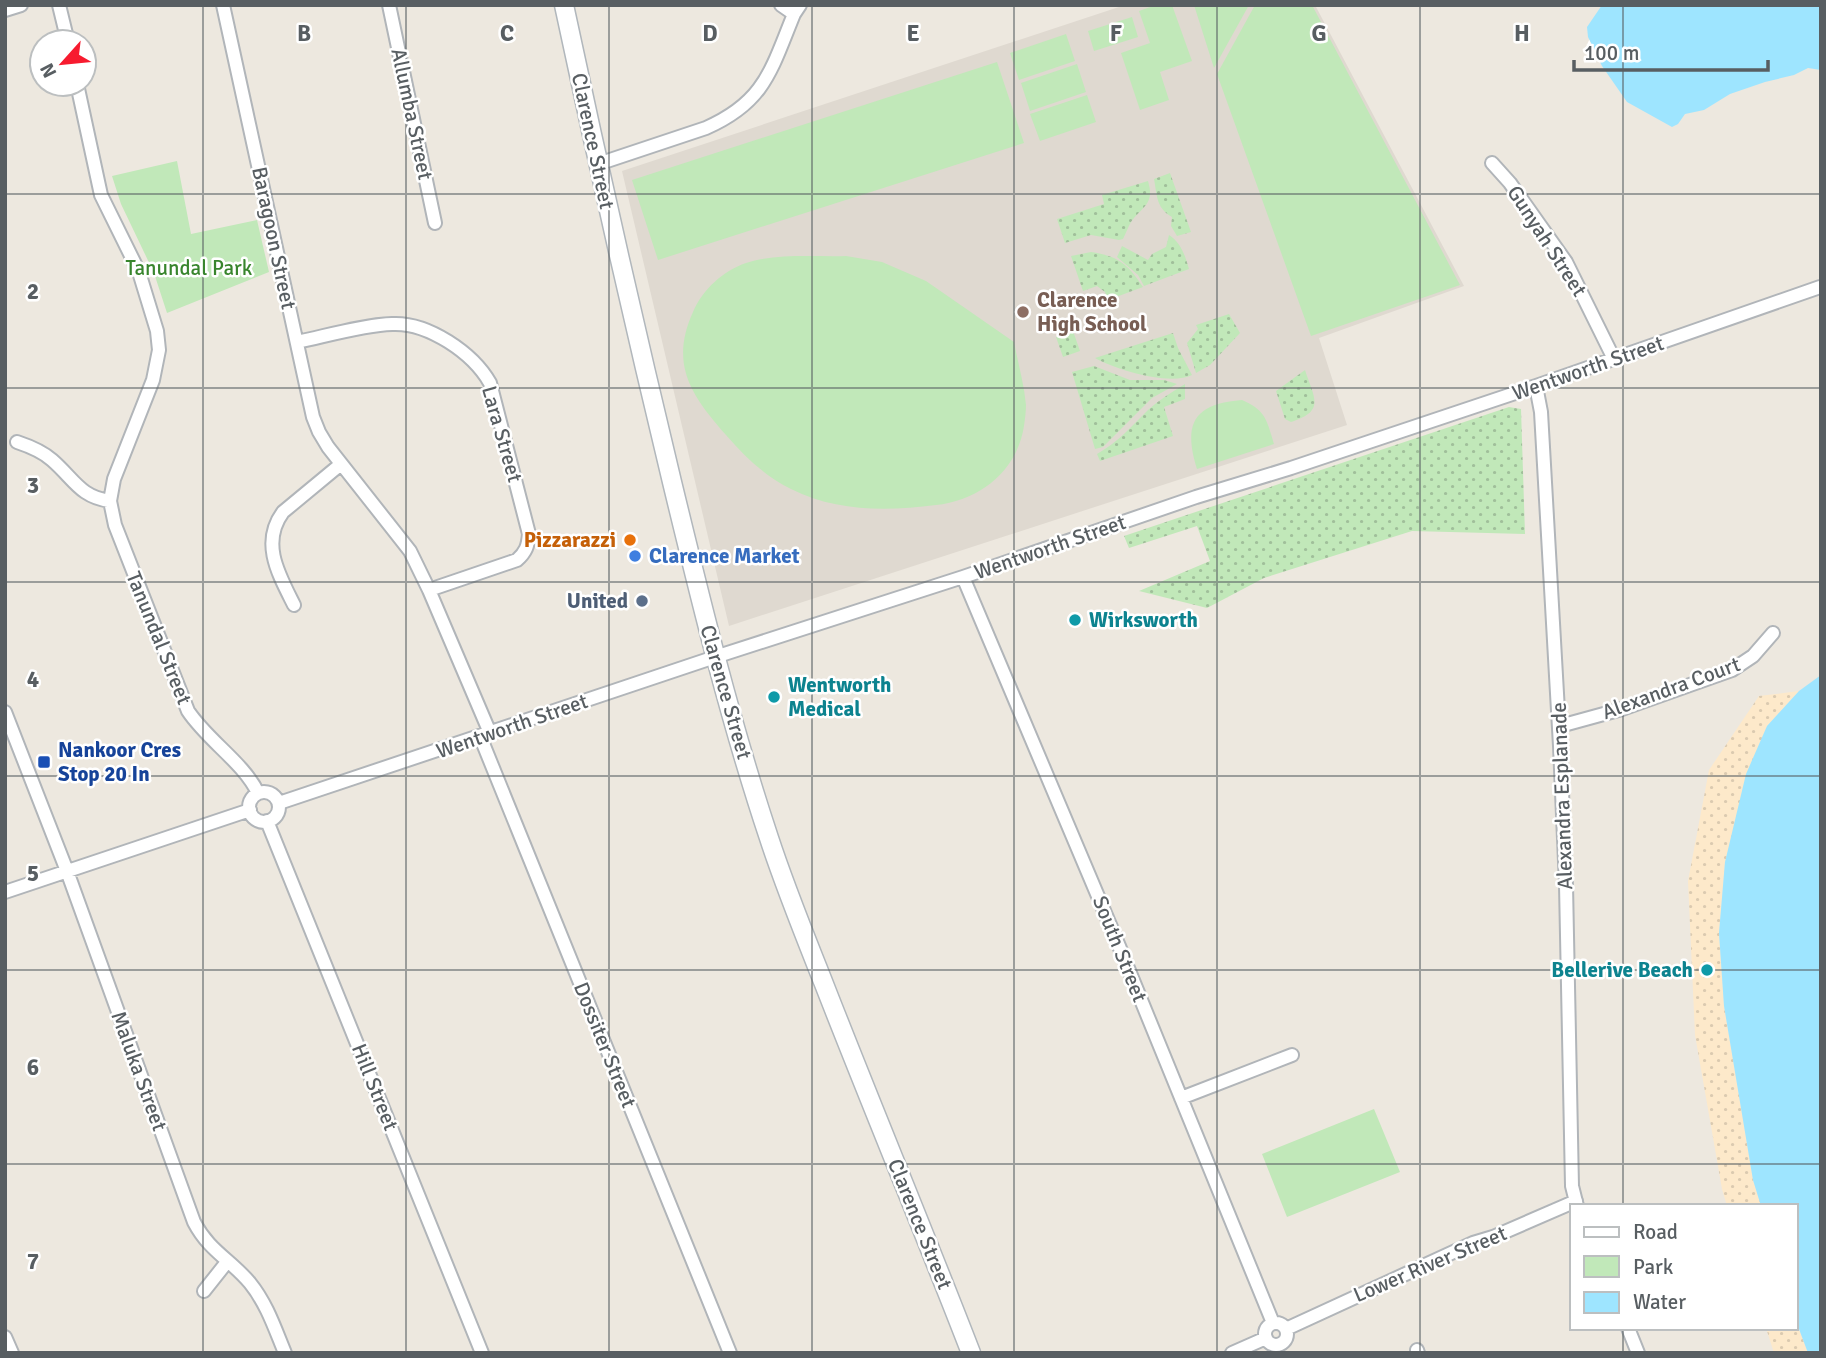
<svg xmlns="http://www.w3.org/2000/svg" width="1826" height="1358" font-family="Signika,sans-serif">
  <defs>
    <pattern id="grass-dots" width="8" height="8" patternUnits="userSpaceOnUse" patternTransform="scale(1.75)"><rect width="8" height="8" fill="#c1e8b9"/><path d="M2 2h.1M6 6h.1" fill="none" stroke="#a0bf9a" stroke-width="1.8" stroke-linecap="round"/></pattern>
    <pattern id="sand-dots" width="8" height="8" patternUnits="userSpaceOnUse" patternTransform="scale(1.75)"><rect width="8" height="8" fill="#fde9ca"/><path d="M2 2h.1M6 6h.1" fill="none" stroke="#dbcab0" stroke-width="1.8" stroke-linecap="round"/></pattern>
  </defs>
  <rect width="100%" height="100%" fill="#ede8df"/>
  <!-- education -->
  <path fill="#dfd9d0" d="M1125 5H1315L1464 286 1319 338 1347 425 729 626 622 171Z"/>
  <!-- grass -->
  <path fill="url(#grass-dots)" d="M1170 173 1191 232 1177 236 1171 226 1172 217C1156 208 1157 195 1154 179Z
    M1148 181C1155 204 1143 206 1131 222 1128 227 1126 233 1123 239L1119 240 1091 235 1065 243 1057 219 1104 204 1102 195Z
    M1169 235C1181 243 1185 255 1189 269L1144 286 1138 275 1117 257 1122 246 1148 260 1152 254 1166 247Z
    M1091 252C1118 256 1128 264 1143 287L1108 300 1105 292 1097 286 1083 291 1071 256Z
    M1229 314 1240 333 1210 365 1196 373 1187 343 1198 329 1196 325Z
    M1073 331 1080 351 1063 357 1056 337Z
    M1173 333 1178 348 1192 375C1170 386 1116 370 1095 358Z
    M1094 366 1130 380H1164L1177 384 1152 398 1103 447 1095 449 1072 372Z
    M1305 370C1314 398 1326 411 1291 422L1285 419 1276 391Z
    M1185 384V399L1164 407 1173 436 1100 461 1097 454C1117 443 1132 426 1148 410 1159 400 1172 392 1185 384Z
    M1509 407 1521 409 1525 534 1412 531 1264 578 1207 608 1139 591 1210 561 1197 526 1129 548 1124 536Z"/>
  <!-- sand -->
  <path fill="url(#sand-dots)" d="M1799 691 1767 726 1725 862 1719 933 1724 1006 1753 1180 1761 1206H1727L1722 1189 1695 1035 1688 881 1709 770 1759 696Z
    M1796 1321 1808 1353H1774L1766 1328H1796Z"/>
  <!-- green -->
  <path fill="#c1e8b9" d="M1156 5H1172L1192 61 1160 72 1169 100 1140 110 1121 53 1150 43 1139 11Z
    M1194 5H1249L1214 68Z
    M1255 5H1312L1460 285 1311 336 1217 74Z
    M1132 17 1138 37 1094 51 1088 31Z
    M1066 34 1075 61 1019 80 1010 53Z
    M997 62 1024 143 658 260 632 180Z
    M1077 64 1086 92 1030 111 1021 83Z
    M1087 95 1096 122 1040 141 1030 114Z
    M177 161 191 234 257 220 269 272 167 313 154 273 121 204 112 176Z
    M846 256 882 262 926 281 1014 342C1018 363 1024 384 1026 405 1026 411 1025 419 1024 426 1017 471 980 500 936 505 887 511 836 512 791 489 765 476 745 457 726 435 692 396 669 365 693 312 703 289 723 271 746 263 775 253 816 257 846 256Z
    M1242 400C1266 410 1267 421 1274 444L1197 469C1183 424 1193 404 1242 400Z
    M1374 1109 1400 1172 1287 1217 1262 1154Z"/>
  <!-- water -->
  <path fill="#9ee5ff" d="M1602 5H1821V70L1808 68 1794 75 1765 82 1730 94 1704 110 1685 114 1678 124 1672 127 1627 102 1602 66 1588 37 1587 27Z
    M1821 675V1353H1808L1796 1321V1206H1761L1753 1180 1724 1006 1719 933 1725 862 1746 774 1767 726 1799 691Z"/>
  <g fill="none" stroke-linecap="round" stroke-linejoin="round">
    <!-- street casing -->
    <g stroke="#b1b5b9" stroke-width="16">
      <path id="street" d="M59 5 68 42
        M223 5 313 417 319 432 328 447 410 551 429 590 490 733
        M389 5 435 223
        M781 5 794 14
        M5 10 21 5
        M77 84 101 195 139 272 157 331 159 350 153 380 114 479 110 501 115 525 188 711C208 741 243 762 258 793
        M1492 163 1510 183 1566 262 1614 359
        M598 164 706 128C765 102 771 70 794 14L800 5
        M297 342C326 336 363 325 392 324 428 322 473 353 490 383L529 534C528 546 526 552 517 560L429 590
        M1536 386 1541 412 1560 746 1566 885 1572 1186 1577 1206
        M17 442C29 446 42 451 52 460 74 479 80 497 110 501
        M963 577 1119 946 1273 1323
        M294 605C279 575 260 543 283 512L341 464
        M5 712 67 871 194 1222C209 1251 231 1260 250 1283 267 1304 275 1329 285 1353
        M1560 726 1622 709 1732 670 1753 656 1773 633
        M480 736 730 1353
        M249 807a15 15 0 1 1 30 0a15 15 0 1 1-30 0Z
        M279 803 715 657 963 577 1196 497 1291 468 1536 386 1820 287
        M267 821 482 1353
        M5 892 250 810
        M1181 1098 1292 1055
        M204 1291 227 1262
        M1265 1334a11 11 0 1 1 22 0a11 11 0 1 1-22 0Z
        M1628 1328 1638 1353
        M1286 1329 1473 1243 1493 1237 1576 1201
        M5 1337 12 1353
        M1417 1350 1418 1353
        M1232 1353 1266 1338"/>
    </g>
    <!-- secondary casing -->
    <g stroke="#b1b7bc" stroke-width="21">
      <path id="secondary" d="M564 5C598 165 634 324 672 482 701 602 730 721 769 838 785 887 805 936 824 984 872 1107 923 1229 971 1353"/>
    </g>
    <!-- street -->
    <use href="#street" stroke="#fff" stroke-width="12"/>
    <!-- secondary -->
    <use href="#secondary" stroke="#fff" stroke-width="18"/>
  </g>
  <!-- grid -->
  <path fill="none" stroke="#585e62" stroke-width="2" stroke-opacity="0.55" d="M203 5V1353M406 5V1353M609 5V1353M812 5V1353M1014 5V1353M1217 5V1353M1420 5V1353M1623 5V1206M5 194H1821M5 388H1821M5 582H1821M5 776H1821M5 970H1821M5 1164H1821M1623 1328V1353"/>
  <!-- markers -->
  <circle fill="#8d6e63" stroke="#fff" stroke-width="2.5" cx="1023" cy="312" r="7"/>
  <circle fill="#e8710a" stroke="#fff" stroke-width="2.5" cx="630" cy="540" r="7"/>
  <circle fill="#3f7fe0" stroke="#fff" stroke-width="2.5" cx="635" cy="556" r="7"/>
  <circle fill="#5c6f8a" stroke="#fff" stroke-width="2.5" cx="642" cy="601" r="7"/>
  <g fill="#0f9aa8" stroke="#fff" stroke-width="2.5">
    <circle cx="1075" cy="620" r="7"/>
    <circle cx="774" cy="697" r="7"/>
    <circle cx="1707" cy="970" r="7"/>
  </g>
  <rect fill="#1a4fb4" stroke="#fff" stroke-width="2.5" x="37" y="755" width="14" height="14" rx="3.5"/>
  <g text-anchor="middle" stroke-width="5" stroke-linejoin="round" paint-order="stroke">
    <!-- street labels -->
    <g font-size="21" fill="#585e62" stroke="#fff">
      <text transform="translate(412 114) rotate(78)" y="7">Allumba Street</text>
      <text transform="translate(593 141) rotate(78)" y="7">Clarence Street</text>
      <text transform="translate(274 238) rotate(78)" y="7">Baragoon Street</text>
      <text transform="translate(1547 241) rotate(57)" y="7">Gunyah Street</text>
      <text transform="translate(1588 368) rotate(-19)" y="7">Wentworth Street</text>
      <text transform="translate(502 434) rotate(74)" y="7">Lara Street</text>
      <text transform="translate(1050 547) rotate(-19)" y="7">Wentworth Street</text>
      <text transform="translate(159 638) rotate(68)" y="7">Tanundal Street</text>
      <text transform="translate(1671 688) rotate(-20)" y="7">Alexandra Court</text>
      <text transform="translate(726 692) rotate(74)" y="7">Clarence Street</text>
      <text transform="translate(512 726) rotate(-19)" y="7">Wentworth Street</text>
      <text transform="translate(1562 796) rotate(-92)" y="7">Alexandra Esplanade</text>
      <text transform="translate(1120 949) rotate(68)" y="7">South Street</text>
      <text transform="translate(605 1045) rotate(68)" y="7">Dossiter Street</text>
      <text transform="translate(139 1071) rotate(70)" y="7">Maluka Street</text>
      <text transform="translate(375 1087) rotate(68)" y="7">Hill Street</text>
      <text transform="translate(920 1224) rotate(68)" y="7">Clarence Street</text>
      <text transform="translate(1430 1264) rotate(-23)" y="7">Lower River Street</text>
    </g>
    <!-- park labels -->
    <g font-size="21" fill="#38852d" stroke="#fff">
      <text x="189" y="275">Tanundal Park</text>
    </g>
    <!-- education labels -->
    <g font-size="21" font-weight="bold" fill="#785e54" stroke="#fff" text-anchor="start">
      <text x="1037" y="307">Clarence<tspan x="1037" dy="24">High School</tspan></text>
    </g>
    <!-- food labels -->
    <g font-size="21" font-weight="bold" fill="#c56008" stroke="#fff" text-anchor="end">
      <text x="616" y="547">Pizzarazzi</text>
    </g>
    <!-- shop labels -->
    <g font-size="21" font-weight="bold" fill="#366cbe" stroke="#fff" text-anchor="start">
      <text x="649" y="563">Clarence Market</text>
    </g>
    <!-- service labels -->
    <g font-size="21" font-weight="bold" fill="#4e5e75" stroke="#fff" text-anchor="end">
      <text x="628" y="608">United</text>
    </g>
    <!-- culture labels -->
    <g font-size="21" font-weight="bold" fill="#0d838f" stroke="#fff" text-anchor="start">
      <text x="1089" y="627">Wirksworth</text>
      <text x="788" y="692">Wentworth<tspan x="788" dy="24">Medical</tspan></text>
      <text x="1693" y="977" text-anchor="end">Bellerive Beach</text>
    </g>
    <!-- transit labels -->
    <g font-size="21" font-weight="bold" fill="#164399" stroke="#fff" text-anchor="start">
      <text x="58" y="757">Nankoor Cres<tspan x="58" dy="24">Stop 20 In</tspan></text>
    </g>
  </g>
  <g font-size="23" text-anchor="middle" font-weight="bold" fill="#585e62" stroke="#fff" stroke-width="5" stroke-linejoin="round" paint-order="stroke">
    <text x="304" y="41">B</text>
    <text x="507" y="41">C</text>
    <text x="710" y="41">D</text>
    <text x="913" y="41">E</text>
    <text x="1116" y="41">F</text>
    <text x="1319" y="41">G</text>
    <text x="1522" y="41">H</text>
    <text x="33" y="299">2</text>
    <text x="33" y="493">3</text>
    <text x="33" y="687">4</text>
    <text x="33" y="881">5</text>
    <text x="33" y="1075">6</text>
    <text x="33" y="1269">7</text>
  </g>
  <!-- border -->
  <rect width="1826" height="1358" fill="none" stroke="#585e62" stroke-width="14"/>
  <!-- legend -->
  <rect x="1570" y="1204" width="228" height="126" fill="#ffffff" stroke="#bcbfc0" stroke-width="2"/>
  <rect x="1584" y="1227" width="35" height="10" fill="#ffffff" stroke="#bcbfc0" stroke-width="2"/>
  <text x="1633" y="1239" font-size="21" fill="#585e62">Road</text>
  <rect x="1584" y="1256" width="35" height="21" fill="#c1e8b9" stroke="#bcbfc0" stroke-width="2"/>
  <text x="1633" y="1274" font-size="21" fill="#585e62">Park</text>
  <rect x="1584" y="1292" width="35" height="21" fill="#9ee5ff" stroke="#bcbfc0" stroke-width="2"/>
  <text x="1633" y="1309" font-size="21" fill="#585e62">Water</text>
  <!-- north arrow -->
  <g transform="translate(63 63) rotate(243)"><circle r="33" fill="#ffffff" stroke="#bcbfc0" stroke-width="2"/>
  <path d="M0-5L12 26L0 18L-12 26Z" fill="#f71b2f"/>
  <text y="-10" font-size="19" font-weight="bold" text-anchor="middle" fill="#585e62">N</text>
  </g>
  <!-- scale -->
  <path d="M1574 60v10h194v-10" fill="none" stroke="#585e62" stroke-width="3.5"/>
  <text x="1584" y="60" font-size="21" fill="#585e62" stroke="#ffffff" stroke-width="5" paint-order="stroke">100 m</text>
</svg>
